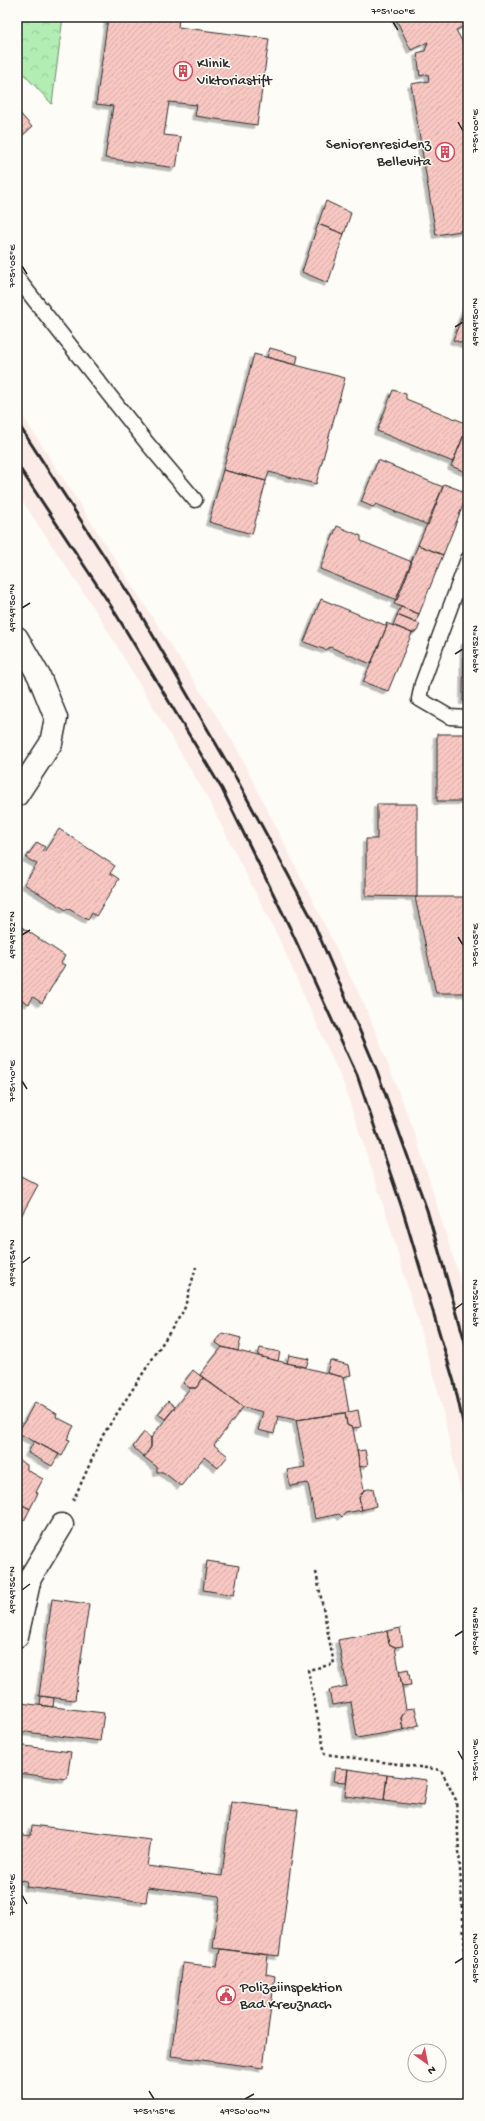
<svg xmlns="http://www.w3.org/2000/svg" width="485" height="2121" font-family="'Gochi Hand',sans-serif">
  <defs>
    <pattern id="park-crowns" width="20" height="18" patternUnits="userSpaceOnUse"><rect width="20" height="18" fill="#b2edb3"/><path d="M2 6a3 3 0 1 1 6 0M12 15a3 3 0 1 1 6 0" fill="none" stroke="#99cb9a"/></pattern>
    <pattern id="building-hatch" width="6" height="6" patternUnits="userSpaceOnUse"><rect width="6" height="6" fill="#f8c7c1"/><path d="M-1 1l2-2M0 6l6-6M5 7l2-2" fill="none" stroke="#d5aba6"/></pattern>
    <filter id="shadow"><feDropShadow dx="-3.5" dy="3.5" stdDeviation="0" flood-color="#0004"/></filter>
  </defs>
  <rect width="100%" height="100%" fill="#fdfcf7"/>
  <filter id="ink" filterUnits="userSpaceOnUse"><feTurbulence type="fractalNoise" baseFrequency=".025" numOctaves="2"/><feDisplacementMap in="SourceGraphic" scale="8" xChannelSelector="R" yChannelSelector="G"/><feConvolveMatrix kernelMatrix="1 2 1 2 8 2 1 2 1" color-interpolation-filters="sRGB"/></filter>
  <g filter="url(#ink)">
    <!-- built -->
    <path fill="#fcece7" d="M17 407 235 745 367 1010 415 1134 468 1306V1527L439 1395 389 1223 344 1085 278 937 208 799 99 616 17 493Z"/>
    <!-- park -->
    <path fill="url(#park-crowns)" stroke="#6e8c6f" d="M17 17H63L52 104 17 67Z"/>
    <!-- building -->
    <path fill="url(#building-hatch)" stroke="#2b2b2b" filter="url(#shadow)" d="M108 17 125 19V17H179L178 27 269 39 257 125 195 116 197 105 169 102 164 135 181 137 176 168 105 158 113 106 96 104Z
      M395 17H468V24L456 30 468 52V220H464L466 230 436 235 411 84 429 81 428 74 420 76 417 53 425 51 428 42 411 50Z
      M17 110 32 127 17 140Z
      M326 201 351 213 344 234 318 224Z
      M318 224 344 234 328 283 302 272Z
      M468 300V345L453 340Z
      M270 348 298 356 296 365 267 357Z
      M254 354 345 378 316 484 269 472 266 481 223 470Z
      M393 390 406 394V399L468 424 453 462 377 431Z
      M468 426V473L451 466Z
      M378 460 443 487 428 525 376 504 373 507 361 502Z
      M223 470 266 481 252 534 209 522Z
      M444 484 468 493 443 555 418 545Z
      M337 526 361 536V541L412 562 397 600 320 569Z
      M418 545 443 555 419 614 394 604Z
      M321 599 387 626 371 664 330 647 326 650 304 642Z
      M401 607 419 614 416 623 397 615Z
      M397 615 420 624 417 631 412 633 393 625Z
      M386 623 412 633 388 691 363 682 387 626Z
      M464 641H468V701H463Z
      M437 734H468V801H437Z
      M377 804H417V897L366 896V839H377Z
      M59 829 115 866 110 873 119 879 96 916 92 913 88 920 67 908 66 910 24 884 37 864 26 858 37 842 45 847 42 851 44 852Z
      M415 897H468V993H436Z
      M17 924 65 956 61 963 65 965 42 1003 33 997 29 1004 17 997Z
      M17 1174 38 1185 20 1218 17 1216Z
      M222 1333 241 1338 238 1351 222 1347 215 1342Z
      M222 1347 343 1377 349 1412 296 1420 278 1416 274 1434 258 1430 263 1412 243 1407 200 1375Z
      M260 1348 280 1352 278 1361 258 1356Z
      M289 1355 309 1359 306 1367 287 1363Z
      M330 1360 349 1365 351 1375 343 1377 327 1373Z
      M193 1370 203 1378 196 1388H190L183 1383Z
      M203 1378 243 1407 214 1445 228 1456 218 1468 204 1457 181 1486 163 1472H157V1467L144 1457 151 1447V1438L190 1388H196Z
      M168 1401 175 1407 165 1419 158 1414Z
      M35 1402 57 1414 56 1417 74 1426 67 1439 70 1440 62 1456 18 1433Z
      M358 1410 361 1427 353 1428 347 1425 345 1413Z
      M345 1413 347 1425 353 1428 364 1490 359 1498 362 1510 345 1513 342 1517 339 1514 315 1519 308 1483 290 1486 287 1470 305 1467 296 1420Z
      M144 1432 151 1438V1447L144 1457 133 1447Z
      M34 1441 59 1454 52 1466 28 1453Z
      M365 1450 368 1465 360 1467 357 1451Z
      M17 1459 27 1465V1470L43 1479 36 1492 38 1493 30 1509 17 1502Z
      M373 1488 376 1506 362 1510 359 1498 364 1490Z
      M17 1502 30 1509 24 1521 17 1517Z
      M207 1561 239 1566 234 1595 203 1590Z
      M52 1599 89 1604 75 1700 39 1696Z
      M400 1628 403 1646 395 1647 389 1644 387 1631Z
      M387 1631 389 1644 395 1647 406 1709 401 1718 403 1730 357 1738 351 1702 332 1705 329 1690 347 1686 338 1640Z
      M408 1669 411 1685 402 1686 399 1671Z
      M41 1696 54 1698 53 1707 40 1705Z
      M20 1703 104 1713 100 1741 17 1731Z
      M415 1708 419 1725 403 1730 401 1718 406 1709Z
      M17 1745 71 1752 67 1779 17 1773Z
      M335 1768 348 1769 346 1782 333 1781Z
      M348 1769 387 1775 384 1801 345 1796Z
      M387 1775 427 1780 423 1806 384 1801Z
      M231 1802 298 1810 279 1956 213 1948 220 1896 148 1887 146 1902 26 1887 27 1881 17 1880V1834L31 1836 32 1825 151 1840 147 1866 222 1876Z
      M220 1949 268 1955 266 1974 275 1976 263 2068 171 2056 183 1963 217 1967Z"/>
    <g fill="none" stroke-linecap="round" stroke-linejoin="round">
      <!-- service casing -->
      <g stroke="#2b2b2b" stroke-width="17">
        <path id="service" d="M17 278 147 443 195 500
          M468 559 422 684 419 699 450 717 468 718"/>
      </g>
      <!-- minor casing -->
      <g stroke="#2b2b2b" stroke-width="25">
        <path id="minor" d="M17 638 39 676 56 718 51 743 17 795
          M17 1636 30 1578 62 1525"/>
      </g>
      <!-- path -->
      <path stroke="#2b2b2b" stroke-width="2.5" stroke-dasharray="3 3" stroke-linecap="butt" d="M73 1501 103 1435 184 1310 196 1267
        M316 1572 334 1664 308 1670 325 1754 441 1770 456 1800 468 2006"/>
      <!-- service -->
      <use href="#service" stroke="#fdfcf7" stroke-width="14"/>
      <!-- minor -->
      <use href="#minor" stroke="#fdfcf7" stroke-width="22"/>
      <!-- rail -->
      <path stroke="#2b2b2b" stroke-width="3" d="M17 422 130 596 236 778 312 919 377 1071 427 1210 468 1352
        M17 464 111 606 222 789 290 928 357 1075 403 1211 454 1382 468 1445"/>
    </g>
  </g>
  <!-- ticks -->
  <path fill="none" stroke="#2b2b2b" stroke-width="1.5" d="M393 22 398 30M458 122 463 131M22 266 27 274M455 327 463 322M22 608 30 603M455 654 463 649M22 935 30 930M458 937 463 945M22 1081 27 1089M22 1263 30 1257M455 1309 463 1303M22 1590 30 1584M455 1636 463 1631M458 1751 463 1760M22 1895 27 1904M455 1963 463 1958M149 2091 154 2099M245 2099 254 2094"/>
  <!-- icons -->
  <defs>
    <g id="building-ring" transform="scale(1)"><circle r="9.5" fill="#fdfcf7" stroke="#d1495b" stroke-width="1.5"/><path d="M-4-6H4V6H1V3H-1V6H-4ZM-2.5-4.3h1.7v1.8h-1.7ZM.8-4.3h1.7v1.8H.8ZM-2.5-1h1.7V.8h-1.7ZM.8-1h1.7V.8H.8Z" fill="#d1495b"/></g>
    <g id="civic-ring" transform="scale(1)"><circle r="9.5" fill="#fdfcf7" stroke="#d1495b" stroke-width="1.5"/><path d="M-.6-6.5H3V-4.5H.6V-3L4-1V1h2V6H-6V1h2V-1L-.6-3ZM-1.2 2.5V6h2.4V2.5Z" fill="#d1495b"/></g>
  </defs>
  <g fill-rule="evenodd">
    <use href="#building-ring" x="183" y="71"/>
    <use href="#building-ring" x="445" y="152"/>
    <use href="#civic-ring" x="226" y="1995"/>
  </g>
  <g text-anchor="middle" stroke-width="3" stroke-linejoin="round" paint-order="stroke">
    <!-- poi labels -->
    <g font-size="15" fill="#2b2b2b" stroke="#fdfcf7" text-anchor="start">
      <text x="197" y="67">Klinik<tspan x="197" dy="17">Viktoriastift</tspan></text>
      <text x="431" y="148" text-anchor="end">Seniorenresidenz<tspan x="431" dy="17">Bellevita</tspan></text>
      <text x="240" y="1991">Polizeiinspektion<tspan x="240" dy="17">Bad Kreuznach</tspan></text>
    </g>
  </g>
  <!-- margin -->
  <rect width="485" height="2121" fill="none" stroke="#fdfcf7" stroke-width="44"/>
  <!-- north arrow -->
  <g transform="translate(427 2063) rotate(147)"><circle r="19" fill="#fdfcf7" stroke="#a9a8a5"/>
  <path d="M0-3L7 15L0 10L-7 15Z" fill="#d1495b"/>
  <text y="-6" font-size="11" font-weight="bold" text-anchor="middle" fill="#2b2b2b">N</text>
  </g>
  <rect x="22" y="22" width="441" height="2077" fill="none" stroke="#2b2b2b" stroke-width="1.5"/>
  <g font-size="10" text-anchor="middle" fill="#2b2b2b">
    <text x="393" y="14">7°51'00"E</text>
    <text transform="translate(474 131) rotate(-90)" y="4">7°51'00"E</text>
    <text transform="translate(11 266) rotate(-90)" y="4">7°51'05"E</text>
    <text transform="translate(474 322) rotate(-90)" y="4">49°49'50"N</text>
    <text transform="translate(11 608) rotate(-90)" y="4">49°49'50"N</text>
    <text transform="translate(474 649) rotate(-90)" y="4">49°49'52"N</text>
    <text transform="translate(11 935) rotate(-90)" y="4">49°49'52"N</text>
    <text transform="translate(474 945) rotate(-90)" y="4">7°51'05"E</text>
    <text transform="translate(11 1081) rotate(-90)" y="4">7°51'10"E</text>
    <text transform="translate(11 1263) rotate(-90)" y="4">49°49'54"N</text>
    <text transform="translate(474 1303) rotate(-90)" y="4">49°49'56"N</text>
    <text transform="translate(11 1590) rotate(-90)" y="4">49°49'56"N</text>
    <text transform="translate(474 1631) rotate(-90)" y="4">49°49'58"N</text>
    <text transform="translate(474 1760) rotate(-90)" y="4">7°51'10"E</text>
    <text transform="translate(11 1895) rotate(-90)" y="4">7°51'15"E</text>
    <text transform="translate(474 1958) rotate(-90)" y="4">49°50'00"N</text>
    <text x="154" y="2114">7°51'15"E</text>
    <text x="245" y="2114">49°50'00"N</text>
  </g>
</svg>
